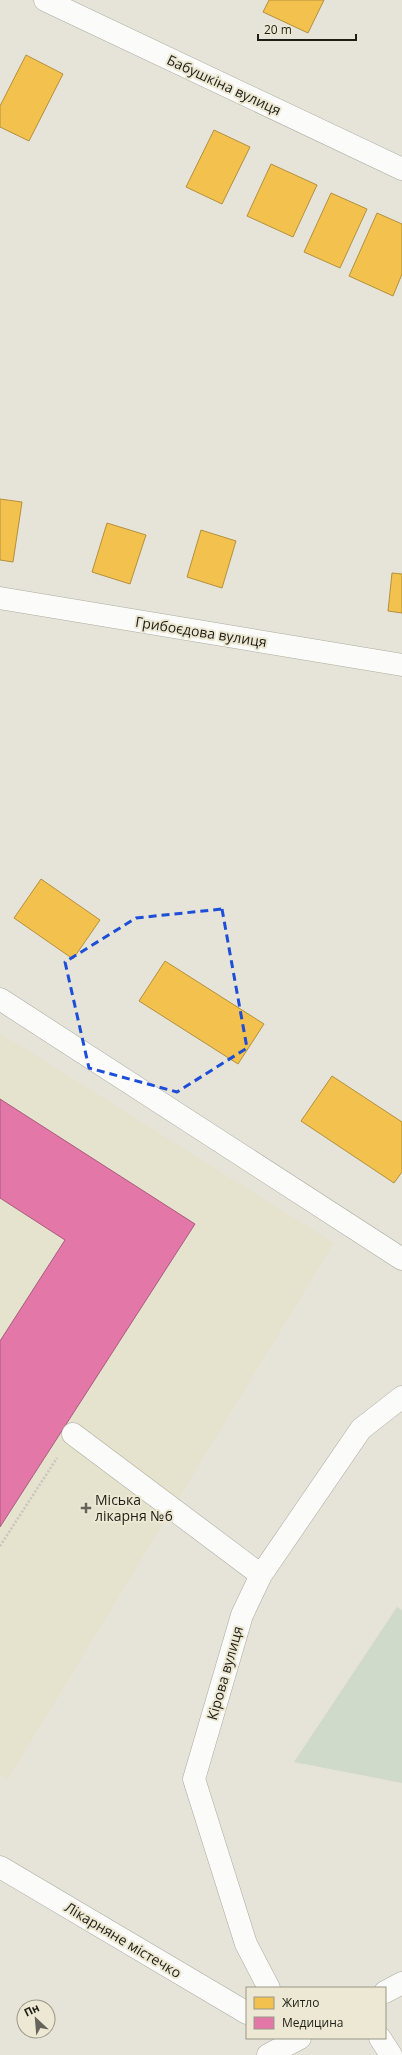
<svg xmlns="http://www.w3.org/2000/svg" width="402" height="2055" font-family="'Open Sans',sans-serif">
  <rect width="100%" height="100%" fill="#e6e4d9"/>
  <!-- built -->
  <path fill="#e5e2cd" d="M0 1033 334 1243 8 1779 0 1774Z"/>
  <!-- green -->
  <path fill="#cfdacb" d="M397 1607 402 1610V1783L294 1762Z"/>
  <!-- homes -->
  <path fill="#f2c14e" stroke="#b3903d" d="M269 0H324L308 33 263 12Z
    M26 55 63 74 29 141 0 127V106Z
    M214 130 250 147 222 204 186 187Z
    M271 164 317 185 293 237 247 216Z
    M331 193 367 209 340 268 304 252Z
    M377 213 402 224V274L393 296 349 276Z
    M0 499 22 502 13 562 0 560Z
    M107 523 146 535 130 584 92 572Z
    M201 530 236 541 222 588 187 577Z
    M392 573 402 574V613L388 611Z
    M41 879 100 920 73 959 14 918Z
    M165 961 264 1024 238 1064 139 1001Z
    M332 1076 402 1122V1172L394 1183 301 1121Z"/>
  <!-- health -->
  <path fill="#e377a8" stroke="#a85c7c" d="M0 1099 195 1224 0 1527V1341L65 1240 0 1198Z"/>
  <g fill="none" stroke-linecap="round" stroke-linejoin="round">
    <!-- minor casing -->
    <g stroke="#aba9a0" stroke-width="23">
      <path id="minor" d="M45 0 402 169
        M0 598 402 665
        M0 999 402 1259
        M73 1434 261 1575
        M0 1867 247 2013
        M269 1988 246 1944 194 1779 242 1615 261 1575 361 1429 402 1397
        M385 1992 402 1983
        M380 2038 391 2055
        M268 2055 300 2038"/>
    </g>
    <!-- path -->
    <path stroke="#c6c6c1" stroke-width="2.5" stroke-dasharray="2 2" stroke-linecap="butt" d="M0 1546 57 1458"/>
    <!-- minor -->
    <use href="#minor" stroke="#fbfbf9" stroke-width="22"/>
  </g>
  <!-- marked area -->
  <path fill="none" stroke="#1d4ed8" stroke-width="3" stroke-dasharray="8 5" stroke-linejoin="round" d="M222 909 247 1048 177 1092 89 1068 65 962 136 918Z"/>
  <!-- markers -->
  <path fill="#65635a" stroke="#ece8d3" stroke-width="1.5" d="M84 1502h4v4h4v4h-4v4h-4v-4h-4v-4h4z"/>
  <g text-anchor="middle" stroke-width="4" stroke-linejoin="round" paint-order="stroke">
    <!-- street labels -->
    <g font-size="14" fill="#1f1e16" stroke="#ece8d3">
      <text transform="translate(224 85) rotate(25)" y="5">Бабушкіна вулиця</text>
      <text transform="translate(201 632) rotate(9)" y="5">Грибоєдова вулиця</text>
      <text transform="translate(225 1673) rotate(-74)" y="5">Кірова вулиця</text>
      <text transform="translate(123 1940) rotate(31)" y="5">Лікарняне містечко</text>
    </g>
    <!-- poi labels -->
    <g font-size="14" fill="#1f1e16" stroke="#ece8d3" text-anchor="start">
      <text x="95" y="1505">Міська<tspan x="95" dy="16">лікарня №6</tspan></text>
    </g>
  </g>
  <!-- legend -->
  <rect x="246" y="1987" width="140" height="52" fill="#ece8d3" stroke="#9a9787"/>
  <rect x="254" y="1997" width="20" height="12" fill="#f2c14e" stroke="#9a9787"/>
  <text x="282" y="2007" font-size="12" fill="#1f1e16">Житло</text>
  <rect x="254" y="2017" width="20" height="12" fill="#e377a8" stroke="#9a9787"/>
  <text x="282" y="2027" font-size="12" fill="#1f1e16">Медицина</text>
  <!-- north arrow -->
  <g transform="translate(36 2019) rotate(334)"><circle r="19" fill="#ece8d3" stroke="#9a9787"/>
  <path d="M0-3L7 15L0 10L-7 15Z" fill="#65635a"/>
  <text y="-6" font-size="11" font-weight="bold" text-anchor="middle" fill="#1f1e16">Пн</text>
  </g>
  <!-- scale -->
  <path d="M258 34v6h98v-6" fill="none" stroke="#1f1e16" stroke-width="2"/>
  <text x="264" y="34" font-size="12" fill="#1f1e16" stroke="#ece8d3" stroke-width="3" paint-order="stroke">20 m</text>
</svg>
